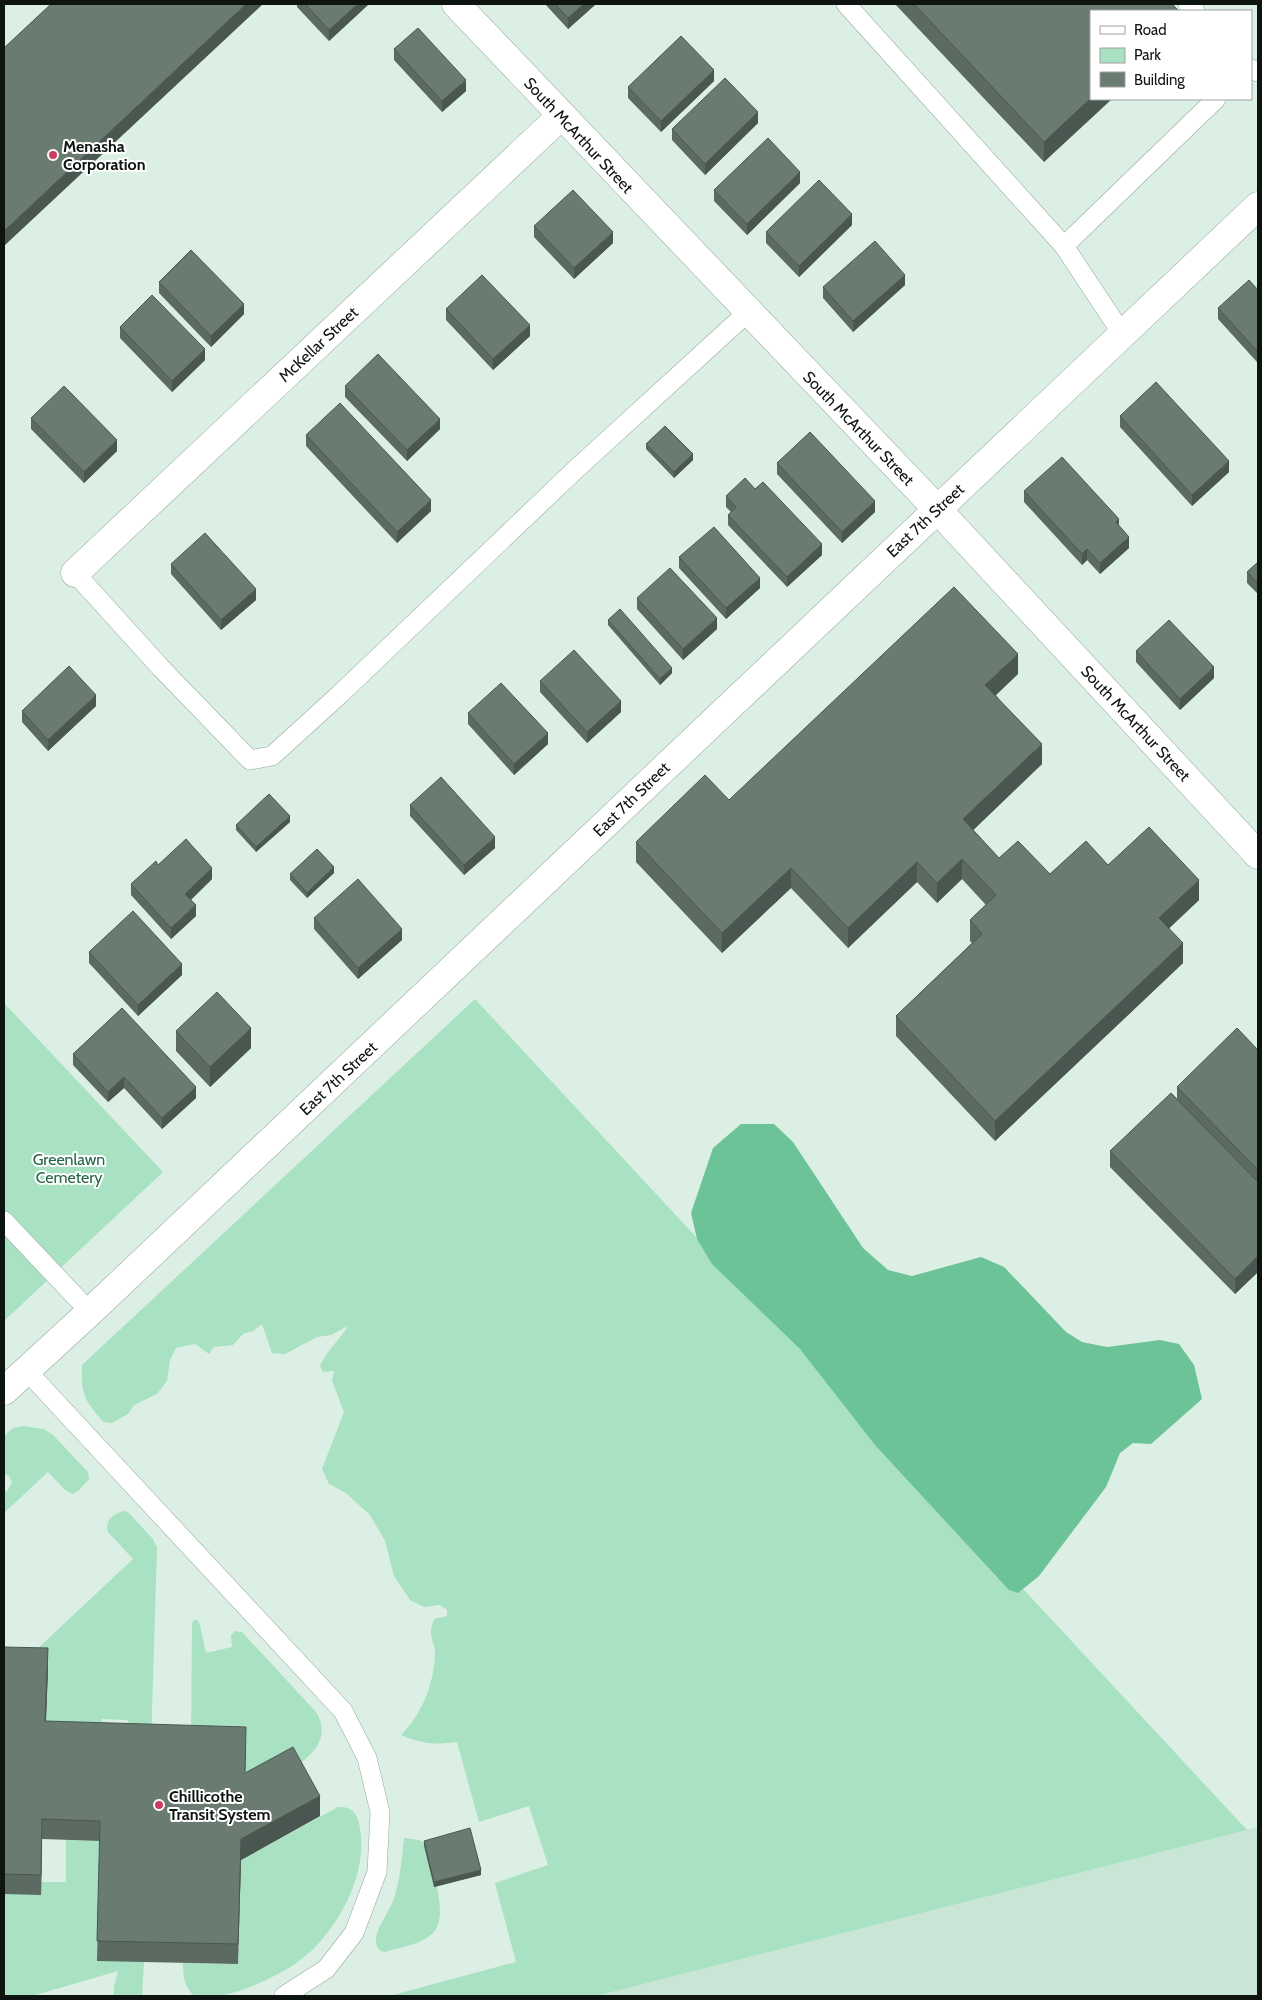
<svg xmlns="http://www.w3.org/2000/svg" width="1262" height="2000" font-family="Cabin,sans-serif">
  <rect width="100%" height="100%" fill="#dbefe4"/>
  <!-- built -->
  <path fill="#c9e5d5" d="M1258 1827V1996H596L1247 1830Z"/>
  <!-- green -->
  <path fill="#a9e1c3" d="M475 999 1247 1830 596 1996H389L516 1962 495 1883 548 1865 529 1806 479 1822 457 1742C436 1745 421 1744 401 1735 422 1714 434 1684 435 1654 436 1646 430 1639 431 1631 431 1627 433 1623 434 1619L447 1616V1610L440 1605 424 1607 410 1600 394 1576 385 1541 370 1515 346 1493 329 1484 322 1469 344 1412 332 1381 334 1371 323 1372 320 1366C326 1351 340 1340 348 1326L331 1335 317 1337 285 1354 272 1353 262 1324 253 1331 243 1334 233 1345 214 1347 209 1354 195 1344 176 1348 170 1360 167 1381 157 1394 134 1405 128 1414 112 1423 104 1422C84 1401 81 1394 82 1365Z
    M4 1003 163 1172 4 1321Z
    M23 1426 44 1429 53 1435 88 1472 89 1479 78 1491 72 1494 64 1489 48 1472 4 1513V1491H7L12 1483 9 1476 4 1474V1436L13 1428Z
    M124 1511 128 1512 153 1539 157 1548 151 1744H127L128 1720 102 1719 101 1743 45 1742 18 1667 133 1559 108 1532C104 1521 114 1513 124 1511Z
    M194 1620H197L200 1625 206 1653 232 1647 231 1635 235 1631 242 1632 316 1712C342 1754 273 1778 245 1794L191 1745 192 1623Z
    M338 1807C350 1806 356 1811 359 1823 368 1863 349 1907 324 1937 304 1963 275 1977 245 1989 230 1994 209 2000 193 1995 184 1985 183 1976 183 1963L238 1964 241 1860Z
    M404 1838 419 1840 425 1844C431 1866 451 1917 432 1934 420 1945 400 1947 385 1952 379 1951 376 1947 376 1941 375 1930 390 1910 394 1899 400 1879 402 1859 404 1838Z
    M66 1840 100 1841 144 1962 142 1996H114V1986L118 1971 32 1996H4V1894L41 1882H66Z"/>
  <!-- forest -->
  <path fill="#6bc397" d="M741 1124H774L793 1142 863 1248 888 1270 912 1276 981 1257 1004 1267 1066 1332 1082 1342 1107 1347 1160 1340 1179 1344 1194 1365 1202 1399 1151 1444 1133 1443 1120 1453 1106 1487 1039 1576 1018 1593 1009 1590 875 1445 800 1349 712 1264 697 1239 691 1213 713 1148Z"/>
  <g fill="none" stroke-linecap="round" stroke-linejoin="round">
    <!-- lane casing -->
    <g stroke="#94a79c" stroke-width="20">
      <path id="lane" d="M846 4 1064 246 1123 335
        M1188 4 1195 11
        M1251 69 1258 72
        M1064 246 1216 99
        M75 573 161 668 250 760 272 756 339 695 574 471 748 312
        M4 1221 90 1312
        M26 1370 343 1711 367 1758 380 1812 377 1872 354 1933 326 1969 284 1996"/>
    </g>
    <!-- street casing -->
    <g stroke="#94a79c" stroke-width="29">
      <path id="street" d="M456 4 937 509 1258 855
        M75 573 561 116
        M4 1391 90 1312 1258 206"/>
    </g>
    <!-- lane -->
    <use href="#lane" stroke="#fff" stroke-width="19"/>
    <!-- street -->
    <use href="#street" stroke="#fff" stroke-width="28"/>
  </g>
  <!-- wall -->
  <path fill="#5b6b62" d="M297 4H369L329 41 297 7Z
    M545 4H596L568 29Z
    M895 4H1172L1044 162Z
    M394 49 466 91 442 112 394 60Z
    M714 81 661 132 628 98V87Z
    M758 123 705 175 672 140V129Z
    M800 183 747 235 714 201V190Z
    M852 225 799 277 766 243V232Z
    M534 226 613 243 574 279 534 237Z
    M159 282 244 314 211 347 159 293Z
    M905 285 853 332 823 298V287Z
    M1258 290 1257 362 1218 319V308Z
    M446 309 530 336 493 370 446 320Z
    M120 327 205 360 172 392 120 338Z
    M345 386 440 429 407 461 345 397Z
    M1120 416 1229 472 1192 506 1120 427Z
    M31 418 117 451 84 483 31 429Z
    M306 435 431 511 397 543 306 446Z
    M646 444 693 460 674 478 646 449Z
    M777 463 875 512 842 543 777 474Z
    M755 489 822 555 787 587 728 525V515L731 512 726 507V496Z
    M1024 491 1119 527 1129 548 1100 574 1087 560 1082 565 1024 502Z
    M679 557 760 588 726 619 679 568Z
    M1258 562V594L1247 583V572Z
    M171 564 256 600 221 630 171 574Z
    M637 598 717 629 683 660 637 609Z
    M608 620 672 673 660 685 608 625Z
    M1136 651 1214 678 1180 710 1136 662Z
    M1018 674 996 695 1042 764 973 830 999 858 1050 874 1108 865 1199 900 1169 928 1183 963 995 1141 896 1036V1016L972 943 970 941V920L986 905 962 879 937 903 917 882 848 948 791 888 722 953 636 862V842Z
    M540 681 621 712 587 743 540 692Z
    M96 706 48 751 22 722V711Z
    M468 713 548 744 514 775 468 724Z
    M410 805 495 848 464 875 410 816Z
    M290 822 256 852 236 830V825Z
    M158 865 212 879 191 900 196 916 171 939 131 895V884Z
    M334 873 307 898 290 880V874Z
    M314 918 402 940 358 979 314 929Z
    M89 952 182 975 138 1016 89 963Z
    M176 1031 251 1048 210 1087 176 1051Z
    M1258 1050V1272L1235 1294 1110 1167V1151L1177 1100V1087Z
    M73 1054 196 1098 162 1129 124 1088 108 1102 73 1065Z
    M4 1647 48 1668 46 1721 246 1747 245 1773 320 1816 241 1860 238 1964 97 1961 100 1841 42 1839 41 1895 4 1894Z
    M424 1841 481 1875 434 1887 424 1846Z"/>
  <!-- shaded-wall -->
  <path fill="#4a5750" d="M246 4H263L4 246V231Z
    M358 4H369L329 41V30Z
    M584 4H596L568 29V18Z
    M714 70V81L661 132V121Z
    M466 80V91L442 112V101Z
    M1091 98 1112 99 1044 162V142Z
    M758 112V123L705 175V164Z
    M800 172V183L747 235V224Z
    M852 214V225L799 277V266Z
    M613 232V243L574 279V268Z
    M905 275V285L853 332V321Z
    M244 304V314L211 347V336Z
    M530 325V336L493 370V359Z
    M205 349V360L172 392V381Z
    M1258 349V360L1257 362V351Z
    M440 419V429L407 461V450Z
    M117 440V451L84 483V472Z
    M693 454V460L674 478V472Z
    M1229 461V472L1192 506V495Z
    M431 500V511L397 543V532Z
    M875 501V512L842 543V532Z
    M1119 519V529L1116 522Z
    M1129 537V548L1100 574V563Z
    M822 544V555L787 587V577Z
    M1087 549V560L1082 565V554Z
    M760 578V588L726 619V608Z
    M256 589V600L221 630V620Z
    M717 618V629L683 660V649Z
    M1018 654V674L985 705V685Z
    M1214 667V678L1180 710V699Z
    M672 668V673L660 685V679Z
    M96 695V706L48 751V740Z
    M621 701V712L587 743V732Z
    M548 733V744L514 775V764Z
    M1042 744V764L963 840V819Z
    M290 816V822L256 852V847Z
    M495 837V848L464 875V865Z
    M962 859V879L937 903V883Z
    M917 862V882L848 948V928Z
    M334 867V873L307 898V893Z
    M212 868V879L185 905V894Z
    M791 868V888L722 953V933Z
    M1199 880V900L1159 938V918Z
    M196 905V916L171 939V928Z
    M402 929V940L358 979V968Z
    M1183 943V963L995 1141V1121Z
    M182 964V975L138 1016V1005Z
    M251 1028V1048L210 1087V1067Z
    M124 1077V1088L108 1102V1092Z
    M196 1087V1098L162 1129V1118Z
    M1258 1256V1272L1235 1294V1279Z
    M48 1648V1668L45 1742V1721Z
    M320 1796V1816L241 1860 238 1964 241 1839Z
    M42 1819V1839L41 1895V1875Z
    M481 1870V1875L434 1887V1882Z"/>
  <!-- building -->
  <path fill="#6a7c72" stroke="#4a5750" d="M51 4H246L4 231V48Z
    M305 4H358L329 30Z
    M555 4H584L568 18Z
    M914 4H1172L1179 11H1091V98L1044 142Z
    M418 28 466 80 442 101 394 49Z
    M681 36 714 70 661 121 628 87Z
    M725 78 758 112 705 164 672 129Z
    M768 138 800 172 747 224 714 190Z
    M819 180 852 214 799 266 766 232Z
    M573 190 613 232 574 268 534 226Z
    M875 241 905 275 853 321 823 287Z
    M191 250 244 304 211 336 159 282Z
    M482 275 530 325 493 359 446 309Z
    M1249 280 1258 290V349L1257 351 1218 308Z
    M152 295 205 349 172 381 120 327Z
    M378 354 440 419 407 450 345 386Z
    M1156 382 1229 461 1192 495 1120 416Z
    M64 386 117 440 84 472 31 418Z
    M340 403 431 500 397 532 306 435Z
    M665 426 693 454 674 472 646 444Z
    M810 432 875 501 842 532 777 463Z
    M1062 457 1119 519 1116 522 1129 537 1100 563 1087 549 1082 554 1024 491Z
    M745 478 755 489 763 482 822 544 787 577 728 515 736 507 726 496Z
    M714 527 760 578 726 608 679 557Z
    M205 533 256 589 221 620 171 564Z
    M1258 562V584L1247 572Z
    M670 568 717 618 683 649 637 598Z
    M954 587 1018 654 985 685 1042 744 963 819 999 858 1018 841 1050 874 1086 841 1108 865 1149 827 1199 880 1159 918 1183 943 995 1121 896 1016 982 934 970 920 996 895 962 859 937 883 917 862 848 928 791 868 722 933 636 842 705 775 729 800Z
    M620 609 672 668 660 679 608 620Z
    M1169 620 1214 667 1180 699 1136 651Z
    M574 650 621 701 587 732 540 681Z
    M69 666 96 695 48 740 22 711Z
    M501 683 548 733 514 764 468 713Z
    M441 777 495 837 464 865 410 805Z
    M269 794 290 816 256 847 236 825Z
    M186 839 212 868 185 894 196 905 171 928 131 884 156 861 158 865Z
    M317 849 334 867 307 893 290 874Z
    M358 879 402 929 358 968 314 918Z
    M133 911 182 964 138 1005 89 952Z
    M217 992 251 1028 210 1067 176 1031Z
    M122 1008 196 1087 162 1118 124 1077 108 1092 73 1054Z
    M1237 1028 1258 1050V1170L1177 1087Z
    M1171 1093 1258 1182V1256L1235 1279 1110 1151Z
    M4 1647 48 1648 45 1721 246 1727 245 1773 293 1747 320 1796 241 1839 238 1944 97 1941 100 1821 42 1819 41 1875 4 1874Z
    M470 1828 481 1870 434 1882 424 1841Z"/>
  <!-- markers -->
  <g fill="#cc3c5f" stroke="#fff" stroke-width="2">
    <circle cx="53" cy="155" r="5"/>
    <circle cx="159" cy="1805" r="5"/>
  </g>
  <g text-anchor="middle" stroke-width="4" stroke-linejoin="round" paint-order="stroke">
    <!-- street labels -->
    <g font-size="16" fill="#0e1511" stroke="#fff">
      <text transform="translate(579 135) rotate(47)" y="6">South McArthur Street</text>
      <text transform="translate(318 344) rotate(-43)" y="6">McKellar Street</text>
      <text transform="translate(859 428) rotate(46)" y="6">South McArthur Street</text>
      <text transform="translate(925 520) rotate(-43)" y="6">East 7th Street</text>
      <text transform="translate(1136 723) rotate(47)" y="6">South McArthur Street</text>
      <text transform="translate(631 799) rotate(-44)" y="6">East 7th Street</text>
      <text transform="translate(338 1078) rotate(-43)" y="6">East 7th Street</text>
    </g>
    <!-- poi labels -->
    <g font-size="16" font-weight="bold" fill="#0e1511" stroke="#fff" text-anchor="start">
      <text x="63" y="152">Menasha<tspan x="63" dy="18">Corporation</tspan></text>
      <text x="169" y="1802">Chillicothe<tspan x="169" dy="18">Transit System</tspan></text>
    </g>
    <!-- park labels -->
    <g font-size="16" fill="#246547" stroke="#fff">
      <text x="69" y="1165">Greenlawn<tspan x="69" dy="18">Cemetery</tspan></text>
    </g>
  </g>
  <!-- border -->
  <rect width="1262" height="2000" fill="none" stroke="#0e1511" stroke-width="10"/>
  <!-- legend -->
  <rect x="1090" y="10" width="162" height="90" fill="#ffffff" stroke="#9fa1a0"/>
  <rect x="1100" y="26" width="25" height="8" fill="#ffffff" stroke="#9fa1a0"/>
  <text x="1134" y="35" font-size="15" fill="#0e1511">Road</text>
  <rect x="1100" y="48" width="25" height="15" fill="#a9e1c3" stroke="#9fa1a0"/>
  <text x="1134" y="60" font-size="15" fill="#0e1511">Park</text>
  <rect x="1100" y="72" width="25" height="15" fill="#6a7c72" stroke="#9fa1a0"/>
  <text x="1134" y="85" font-size="15" fill="#0e1511">Building</text>
</svg>
